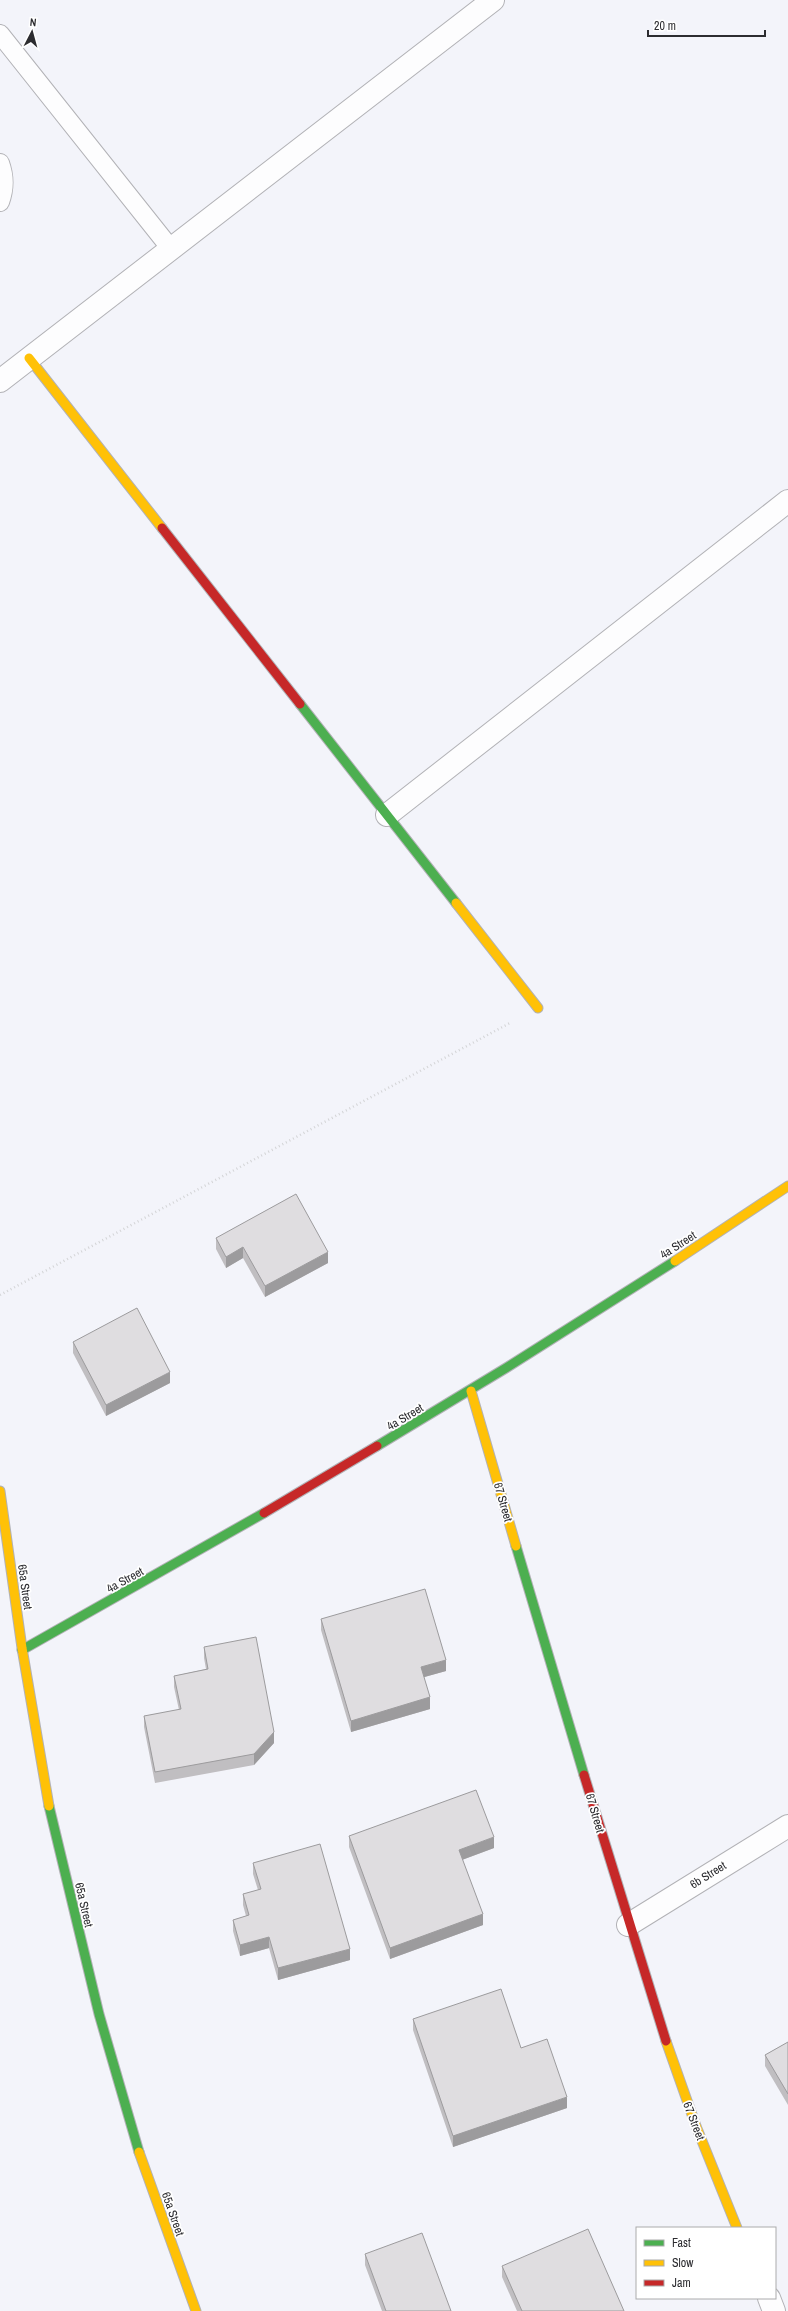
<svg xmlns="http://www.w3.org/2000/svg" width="788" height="2311" font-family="'Archivo Narrow',sans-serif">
  <rect width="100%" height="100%" fill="#f3f4fa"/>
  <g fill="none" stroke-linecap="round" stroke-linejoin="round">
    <!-- lane casing -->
    <g stroke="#b2b2b6" stroke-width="20">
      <path id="lane" d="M0 34 171 249
        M0 163C5 177 5 188 0 202"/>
    </g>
    <!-- street casing -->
    <g stroke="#b2b2b6" stroke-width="24">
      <path id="street" d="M0 381 493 0
        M387 815 788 501
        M628 1925 788 1826
        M769 2298 774 2311"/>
    </g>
    <!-- fast casing -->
    <g stroke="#b2b2b6" stroke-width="11">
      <path id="fast" d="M300 704 456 903
        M377 1446 506 1368 675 1261
        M516 1546 584 1775
        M22 1650 264 1513
        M49 1806 99 2014 139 2152"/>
    </g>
    <!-- slow casing -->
    <g stroke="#b2b2b6" stroke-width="11">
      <path id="slow" d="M29 358 162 528
        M456 903 538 1008
        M675 1261 788 1186
        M471 1391 516 1546
        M0 1491 22 1648 49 1806
        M666 2041 696 2126 737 2228
        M139 2152 196 2311"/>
    </g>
    <!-- jam casing -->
    <g stroke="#b2b2b6" stroke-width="11">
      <path id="jam" d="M162 528 300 704
        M264 1513 377 1446
        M584 1775 666 2041"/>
    </g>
    <!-- path -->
    <path stroke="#d3d4d6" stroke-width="2.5" stroke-dasharray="1 3" stroke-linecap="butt" d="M0 1295 510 1023"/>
    <!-- lane -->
    <use href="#lane" stroke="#fdfdfe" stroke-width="18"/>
    <!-- street -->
    <use href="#street" stroke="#fdfdfe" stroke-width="22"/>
    <!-- fast -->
    <use href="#fast" stroke="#4caf50" stroke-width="9"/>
    <!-- slow -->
    <use href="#slow" stroke="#ffc107" stroke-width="9"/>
    <!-- jam -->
    <use href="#jam" stroke="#c62828" stroke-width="9"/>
  </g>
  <!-- wall -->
  <path fill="#c0bec1" d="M216 1238 328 1263 265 1297 243 1258 226 1268 216 1249Z
    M73 1342 170 1383 106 1416 73 1353Z
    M321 1619 446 1671 424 1677 430 1709 351 1732 321 1630Z
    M204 1647 274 1743 254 1765 155 1783 144 1727V1716L179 1710 174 1687V1676L206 1669 204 1658Z
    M349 1836 494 1848 462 1860 483 1925 390 1959 349 1847Z
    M253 1863 350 1960 278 1980 269 1948 240 1956 233 1931V1920L246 1916 243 1905V1894L258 1890 253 1874Z
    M413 2019 567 2108 453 2147 413 2030Z
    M788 2042V2105L765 2066V2055Z
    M365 2254 451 2311H382L365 2265Z
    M502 2266 624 2311H517L502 2277Z"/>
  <!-- shaded-wall -->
  <path fill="#9c9b9d" d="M243 1247V1258L226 1268V1257Z
    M328 1252V1263L265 1297V1286Z
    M170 1372V1383L106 1416V1405Z
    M446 1660V1671L421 1678V1667Z
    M430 1697V1709L351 1732V1721Z
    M274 1732V1743L254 1765V1754Z
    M494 1837V1848L459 1861V1850Z
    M483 1914V1925L390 1959V1948Z
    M269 1937V1948L240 1956V1945Z
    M350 1949V1960L278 1980V1968Z
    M567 2097V2108L453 2147V2136Z"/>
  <!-- building -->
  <path fill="#dfdde0" stroke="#9c9b9d" d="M296 1194 328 1252 265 1286 243 1247 226 1257 216 1238Z
    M137 1308 170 1372 106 1405 73 1342Z
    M425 1589 446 1660 421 1667 430 1697 351 1721 321 1619Z
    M256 1637 274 1732 254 1754 155 1772 144 1716 181 1709 174 1676 208 1669 204 1647Z
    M476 1790 494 1837 459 1850 483 1914 390 1948 349 1836Z
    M320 1844 350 1949 278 1968 269 1937 240 1945 233 1920 249 1915 243 1894 261 1889 253 1863Z
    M501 1989 521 2048 547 2039 567 2097 453 2136 413 2019Z
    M788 2042V2094L765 2055Z
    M588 2229 624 2311H522L502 2266Z
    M422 2233 451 2311H386L365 2254Z"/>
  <g text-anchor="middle" stroke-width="3.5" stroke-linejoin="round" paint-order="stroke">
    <!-- street labels -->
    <g font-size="12" fill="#2c2c30" stroke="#fff">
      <text transform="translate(678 1245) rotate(-33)" y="4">4a Street</text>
      <text transform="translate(405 1417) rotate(-31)" y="4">4a Street</text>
      <text transform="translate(503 1502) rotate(74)" y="4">67 Street</text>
      <text transform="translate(125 1580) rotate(-29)" y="4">4a Street</text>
      <text transform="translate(25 1587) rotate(82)" y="4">65a Street</text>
      <text transform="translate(595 1813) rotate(74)" y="4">67 Street</text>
      <text transform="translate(708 1875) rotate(-32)" y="4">6b Street</text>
      <text transform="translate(84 1905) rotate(77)" y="4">65a Street</text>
      <text transform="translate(694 2121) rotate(69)" y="4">67 Street</text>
      <text transform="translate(173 2214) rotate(71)" y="4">65a Street</text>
    </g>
  </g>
  <!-- legend -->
  <rect x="636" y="2227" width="140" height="72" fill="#ffffff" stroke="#ababac"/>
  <rect x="644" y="2240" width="20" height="6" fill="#4caf50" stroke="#ababac"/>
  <text x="672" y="2247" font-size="12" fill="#2c2c30">Fast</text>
  <rect x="644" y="2260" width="20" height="6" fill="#ffc107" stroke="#ababac"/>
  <text x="672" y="2267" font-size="12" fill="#2c2c30">Slow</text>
  <rect x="644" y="2280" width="20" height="6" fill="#c62828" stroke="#ababac"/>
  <text x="672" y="2287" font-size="12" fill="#2c2c30">Jam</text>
  <!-- north arrow -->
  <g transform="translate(32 32) rotate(6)" stroke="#ffffff" stroke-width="3" paint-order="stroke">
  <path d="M0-3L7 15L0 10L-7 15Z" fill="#2c2c30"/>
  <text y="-6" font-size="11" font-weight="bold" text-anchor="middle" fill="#2c2c30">N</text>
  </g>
  <!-- scale -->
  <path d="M648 30v6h117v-6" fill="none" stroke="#2c2c30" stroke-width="2"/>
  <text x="654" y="30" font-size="12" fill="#2c2c30" stroke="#ffffff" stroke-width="3" paint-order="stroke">20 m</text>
</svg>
